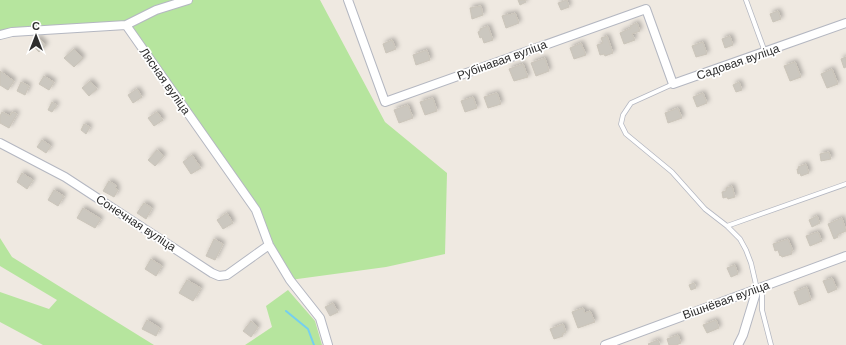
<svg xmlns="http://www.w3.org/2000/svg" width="846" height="345" font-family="'DM Sans',sans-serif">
  <defs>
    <filter id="shadow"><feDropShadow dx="2.5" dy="-2.5" stdDeviation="2" flood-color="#0004"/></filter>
  </defs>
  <rect width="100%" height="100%" fill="#efe9e1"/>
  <!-- green -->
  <path fill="#b6e59e" d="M0 0H320L385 122 447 173 445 254 386 267 290 280 256 210 127 25 0 33Z
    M0 238 12 257 154 345H43L0 322V292L49 309 57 300 0 266Z
    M288 290 315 321 322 345H245L272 327 266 306Z"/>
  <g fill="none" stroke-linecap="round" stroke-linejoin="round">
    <!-- stream -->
    <path stroke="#75cff0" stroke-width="2" d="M286 311 308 329 314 345"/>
  </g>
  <!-- building -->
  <path fill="#cbc7bf" stroke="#cbc5ba" filter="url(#shadow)" d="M518 0H525L526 2 520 5Z
    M567 0 569 7 561 10 558 3Z
    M481 6 483 15 472 19 470 8Z
    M778 11 781 19 773 22 770 14Z
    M515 13 519 23 506 28 502 16 508 14 509 15Z
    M637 23 640 31 632 34 635 40 624 44 620 33 631 28 630 26Z
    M488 26 493 40 484 43 482 37 480 38 478 32 480 31V29Z
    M607 36 613 53 605 56 604 54 600 55 597 45 603 43 601 38Z
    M730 36 733 45 725 48 722 39Z
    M38 37 46 45 39 52 31 44Z
    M392 40 396 49 386 53 383 44Z
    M703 42 707 54 696 57 692 46Z
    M581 43 586 55 574 59 570 48Z
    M74 49 83 58 74 67 64 58Z
    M427 50 430 60 416 65 413 55Z
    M846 57V67L844 68 841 59Z
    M545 58 549 71 536 76 531 63Z
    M795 62 801 77 790 81 784 66Z
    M523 64 528 77 514 81 509 69Z
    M832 69 838 84 827 88 821 74Z
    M0 71 14 81 8 90 0 85Z
    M44 76 54 82 49 90 39 84Z
    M90 81 97 89 89 96 82 88Z
    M21 82 29 86 25 95 17 91Z
    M739 82 742 90 736 92 733 85Z
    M137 89 142 97 133 103 128 95Z
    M497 93 501 104 488 108 484 97Z
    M703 93 707 103 697 107 693 97Z
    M473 97 477 108 465 112 461 101Z
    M433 98 437 111 425 115 420 102Z
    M52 102 57 105 52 112 48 110Z
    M408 105 413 118 399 123 394 110Z
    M678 108 682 118 668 123 665 113Z
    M2 112 10 116 12 112 17 114 9 128 0 123V116Z
    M157 112 163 120 154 126 148 118Z
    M84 124 90 127 86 134 81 130Z
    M42 140 51 146 46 153 37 147Z
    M157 150 164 156 155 166 148 160Z
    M829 152 831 159 821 161 820 154Z
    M192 155 201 168 191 174 183 162Z
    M806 164 809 173 801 176 800 173 798 174 797 169H799L798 167Z
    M22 173 33 180 27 189 17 182Z
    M109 181 117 186 115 188 118 190 114 197 103 191Z
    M732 186 735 197 728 199 727 197 723 198 722 192 726 191V188Z
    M54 190 64 196 58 206 48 200Z
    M144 203 152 208 146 219 137 213Z
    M83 208 101 219 95 228 77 218Z
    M227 213 233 223 223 229 217 220Z
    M817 216 820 223 812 227 809 220Z
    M842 218 846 231 837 235 838 237 834 239 828 224Z
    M818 232 822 241 810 246 806 236Z
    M214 239 223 244 215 260 206 256Z
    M788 239 793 251H791L792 254 782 257 781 255 780 256 778 250 775 251 773 244Z
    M151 259 162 266 156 276 145 269Z
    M735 265 738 274 731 277 727 268Z
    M832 278 837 289 828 293 823 281Z
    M187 280 201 288 193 301 179 293Z
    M694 283 696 288 691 290 689 285Z
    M807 287 811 300 799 305 794 292Z
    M333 303 338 312 330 316 325 307Z
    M583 308 585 313 590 311 595 322 578 328 572 312Z
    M147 320 160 328 156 336 142 329Z
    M716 320 719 328 707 333 703 325Z
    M251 321 258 327 251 337 243 331Z
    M563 324 566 332 562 334 563 336 554 339 550 329Z
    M678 335 681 343 676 345H669L667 339Z
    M658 340 660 345H649L648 344Z"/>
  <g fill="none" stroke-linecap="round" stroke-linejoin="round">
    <!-- lane casing -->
    <g stroke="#b4b7c1" stroke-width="5.5">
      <path id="lane" d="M746 0 765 52
        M673 84 631 103 623 115 621 124 626 134 672 172 705 209 727 226 740 239 746 250 751 263 757 289
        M727 226 846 184
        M762 287V310L771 345"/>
    </g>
    <!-- street casing -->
    <g stroke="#b4b7c1" stroke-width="10">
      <path id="street" d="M348 0 385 102 646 9 673 84 846 23
        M126 25 156 10 188 0
        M0 35 12 32 126 25 256 210 269 245 290 280 320 318 328 345
        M0 143 65 177 212 273 219 276 227 275 269 245
        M605 345 846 256
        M738 345 743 335 757 289"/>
    </g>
    <!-- lane -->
    <use href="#lane" stroke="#fff" stroke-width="4"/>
    <!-- street -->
    <use href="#street" stroke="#fff" stroke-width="8"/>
  </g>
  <g text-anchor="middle" stroke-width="3.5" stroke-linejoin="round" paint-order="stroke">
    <!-- street labels -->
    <g font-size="12" fill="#2e2e2e" stroke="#fff">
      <text transform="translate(502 60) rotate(-20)" y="4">Рубінавая вуліца</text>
      <text transform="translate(738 62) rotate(-19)" y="4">Садовая вуліца</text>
      <text transform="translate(165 81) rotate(55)" y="4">Лясная вуліца</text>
      <text transform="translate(136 223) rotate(33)" y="4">Сонечная вуліца</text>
      <text transform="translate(726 300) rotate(-20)" y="4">Вішнёвая вуліца</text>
    </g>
  </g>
  <!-- north arrow -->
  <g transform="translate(36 36)" stroke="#ffffff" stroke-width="3" paint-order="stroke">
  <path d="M0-3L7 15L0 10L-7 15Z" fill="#2e2e2e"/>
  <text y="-6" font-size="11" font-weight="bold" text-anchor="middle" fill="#2e2e2e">С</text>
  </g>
</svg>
